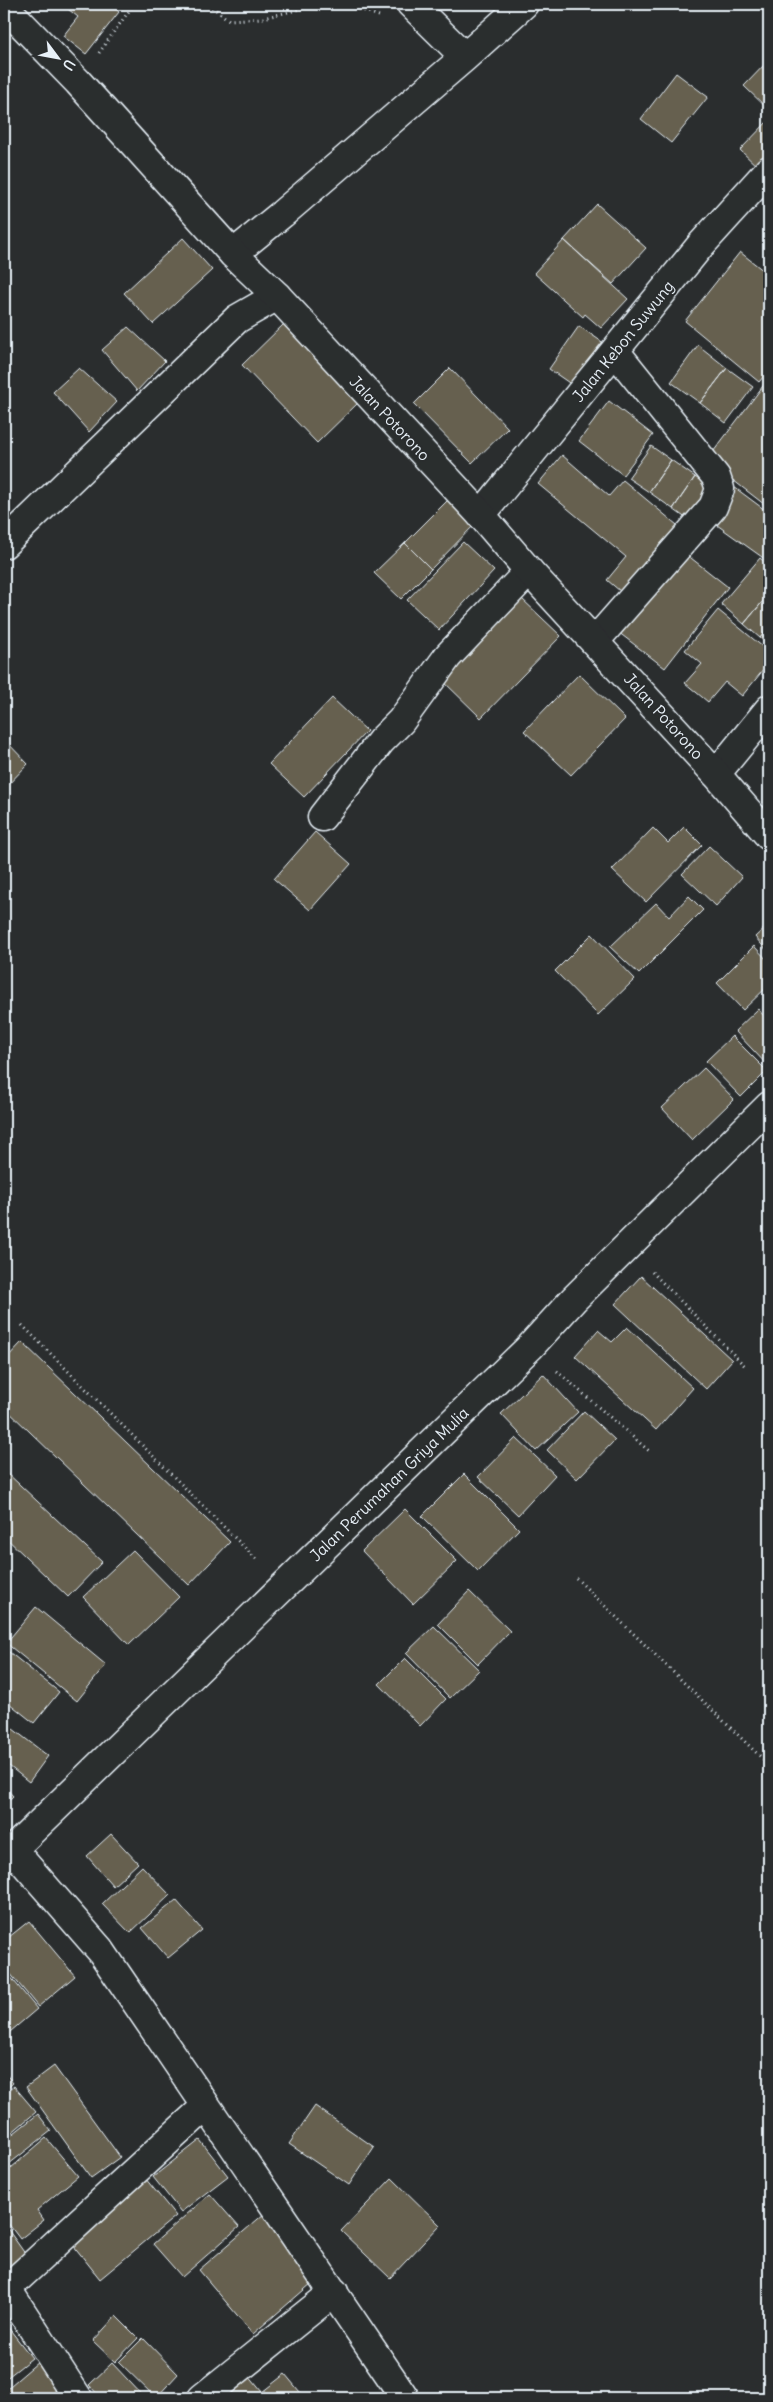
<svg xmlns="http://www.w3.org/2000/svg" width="773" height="2402" font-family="Delius,sans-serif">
  <rect width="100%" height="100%" fill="#2a2d2e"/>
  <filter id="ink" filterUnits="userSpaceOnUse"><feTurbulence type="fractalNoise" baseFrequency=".02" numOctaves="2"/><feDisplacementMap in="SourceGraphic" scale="10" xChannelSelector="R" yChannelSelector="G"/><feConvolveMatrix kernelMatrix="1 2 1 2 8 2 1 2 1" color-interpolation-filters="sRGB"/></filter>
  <g filter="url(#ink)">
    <!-- building -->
    <path fill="#66604f" stroke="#e8f1f8" d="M72 4H110L119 12 86 54 63 36 78 17 68 9Z
      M769 60V110L744 86Z
      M676 73 708 97 671 143 641 119Z
      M769 120V161L761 170 740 150Z
      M597 204 646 248 613 284 564 240Z
      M183 238 212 270 153 324 124 293Z
      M564 240 628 299 601 328 585 314 583 317 534 273Z
      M740 252 769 275V370L759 382 685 321Z
      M285 323 359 402 317 443 242 365Z
      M579 326 605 344 575 387 549 369Z
      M128 327 165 361 137 391 102 350Z
      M698 345 727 368 700 403 671 382Z
      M79 368 117 402 89 432 53 392Z
      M450 368 508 428 472 463 414 404Z
      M727 368 753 387 726 423 700 403Z
      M769 378V508L707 460Z
      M609 401 653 435 623 475 579 441Z
      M651 446 671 460 649 492 628 478Z
      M562 455 609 496 623 480 683 530 627 597 607 580 626 557 538 484Z
      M671 460 695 477 673 509 649 492Z
      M695 477 716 492 694 524 673 509Z
      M734 487 769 513V562L710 520Z
      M455 493 480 519 431 569 405 543Z
      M463 542 494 571 439 630 407 600Z
      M405 543 431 569 401 599 374 573Z
      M682 551 728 587 665 668 618 632Z
      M760 558 769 566V594L744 624 721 604Z
      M769 594V627L760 638 744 624Z
      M521 598 561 636 481 718 441 679Z
      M718 610 769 652V663L742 696 725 682 708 702 685 683 702 664 685 650Z
      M769 627V645L760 638Z
      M579 674 625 719 571 775 524 731Z
      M332 698 367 731 304 797 269 764Z
      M4 739 28 764 4 789Z
      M684 827 702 845 646 902 612 870 653 828 668 843Z
      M315 832 351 864 310 910 274 879Z
      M709 846 742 877 716 906 682 874Z
      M689 896 703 910 639 974 610 947 656 903 669 917Z
      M769 924V953L755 937Z
      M592 934 635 979 598 1015 555 971Z
      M754 946 769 962V985L743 1010 717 983Z
      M758 1009 769 1022V1067L735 1031Z
      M732 1036 767 1071 741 1097 706 1061Z
      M704 1068 734 1099 692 1140 662 1108Z
      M641 1276 732 1360 706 1389 615 1304Z
      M627 1327 693 1388 656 1430 575 1356 598 1330 612 1342Z
      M22 1342 230 1542 189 1585 4 1407V1361Z
      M543 1374 578 1412 536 1451 501 1414Z
      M584 1411 615 1440 577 1479 547 1450Z
      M516 1438 555 1475 518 1515 478 1477Z
      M4 1470 102 1562 68 1597 4 1536Z
      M464 1474 519 1529 478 1571 422 1516Z
      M405 1509 457 1561 413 1604 362 1551Z
      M133 1550 179 1597 129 1645 83 1597Z
      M469 1591 510 1631 478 1664 438 1624Z
      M36 1607 106 1665 77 1701 6 1643Z
      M434 1626 479 1670 450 1698 406 1653Z
      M4 1648 59 1692 34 1723 4 1699Z
      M405 1658 446 1699 420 1726 379 1684Z
      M4 1722 48 1756 29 1782 4 1762Z
      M4 1786 13 1796 4 1805Z
      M111 1834 138 1863 113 1886 87 1856Z
      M142 1866 170 1895 130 1933 102 1904Z
      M176 1900 202 1930 168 1958 142 1928Z
      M29 1921 75 1976 38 2007 4 1966V1941Z
      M4 1969 37 2009 4 2037Z
      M54 2066 120 2157 91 2178 26 2087Z
      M4 2072 13 2083 4 2091Z
      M14 2086 36 2112 4 2139V2094Z
      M315 2106 374 2147 349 2185 289 2144Z
      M38 2114 51 2131 4 2168V2141Z
      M46 2138 78 2176 37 2210 44 2220 20 2239 4 2218V2174Z
      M200 2140 228 2176 181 2212 153 2177Z
      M145 2178 176 2216 100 2279 69 2240Z
      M392 2178 440 2225 390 2278 341 2231Z
      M210 2194 239 2227 182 2277 153 2244Z
      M265 2213 319 2277 253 2334 199 2270Z
      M4 2224 26 2255 4 2270Z
      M116 2316 138 2338 115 2362 93 2341Z
      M4 2322 32 2358 4 2380Z
      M143 2338 178 2374 156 2398 119 2362Z
      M38 2362 63 2393 56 2398H4V2391Z
      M112 2363 145 2398H101L89 2385Z
      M285 2374 305 2398H220L248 2375 262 2392Z"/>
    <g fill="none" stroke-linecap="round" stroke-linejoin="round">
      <!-- minor casing -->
      <g stroke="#e8f1f8" stroke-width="31">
        <path id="minor" d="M465 57 524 4
          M233 254 282 214 465 57 411 4
          M481 515 700 246 769 170
          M4 544 237 319 277 296
          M595 641 713 507 720 489 716 477 615 351
          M716 774 769 709
          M322 817 381 741 401 721 448 656 529 571
          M13 1850 101 1951 405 2398
          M4 1858 530 1347 574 1299 769 1106
          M7 2289 78 2398
          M4 2291 205 2107
          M202 2398 334 2292"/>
      </g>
      <!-- tertiary casing -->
      <g stroke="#e8f1f8" stroke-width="31">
        <path id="tertiary" d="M4 6 78 82 233 254 277 296 481 515 529 571 716 774 769 836"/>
      </g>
      <!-- path -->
      <path stroke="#e8f1f8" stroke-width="3" stroke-dasharray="1 4" stroke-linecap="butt" d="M208 4 229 20 263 18 322 4
        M345 4 379 16
        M99 53 134 4
        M652 1272 745 1366
        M22 1325 258 1561
        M557 1371 649 1451
        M576 1578 769 1765"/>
      <!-- minor -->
      <use href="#minor" stroke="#2a2d2e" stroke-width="28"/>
      <!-- tertiary -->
      <use href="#tertiary" stroke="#2a2d2e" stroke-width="28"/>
    </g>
  </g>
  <g text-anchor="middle" stroke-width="4" stroke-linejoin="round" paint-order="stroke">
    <!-- street labels -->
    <g font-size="16" fill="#e8f1f8" stroke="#2a2d2e">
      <text transform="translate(623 341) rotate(-51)" y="6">Jalan Kebon Suwung</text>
      <text transform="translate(390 418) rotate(47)" y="6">Jalan Potorono</text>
      <text transform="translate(664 716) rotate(48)" y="6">Jalan Potorono</text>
      <text transform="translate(389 1484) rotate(-44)" y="6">Jalan Perumahan Griya Mulia</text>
    </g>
  </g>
  <!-- margin -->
  <rect width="773" height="2402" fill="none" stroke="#2a2d2e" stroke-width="20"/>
  <rect x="10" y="10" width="753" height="2382" fill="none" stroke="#e8f1f8" stroke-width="2" filter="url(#ink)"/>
  <!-- north arrow -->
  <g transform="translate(58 58) rotate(122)" stroke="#2a2d2e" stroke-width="4" paint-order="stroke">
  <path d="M0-4L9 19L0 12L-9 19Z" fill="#e8f1f8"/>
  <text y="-8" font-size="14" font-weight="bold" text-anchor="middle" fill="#e8f1f8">U</text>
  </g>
</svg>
